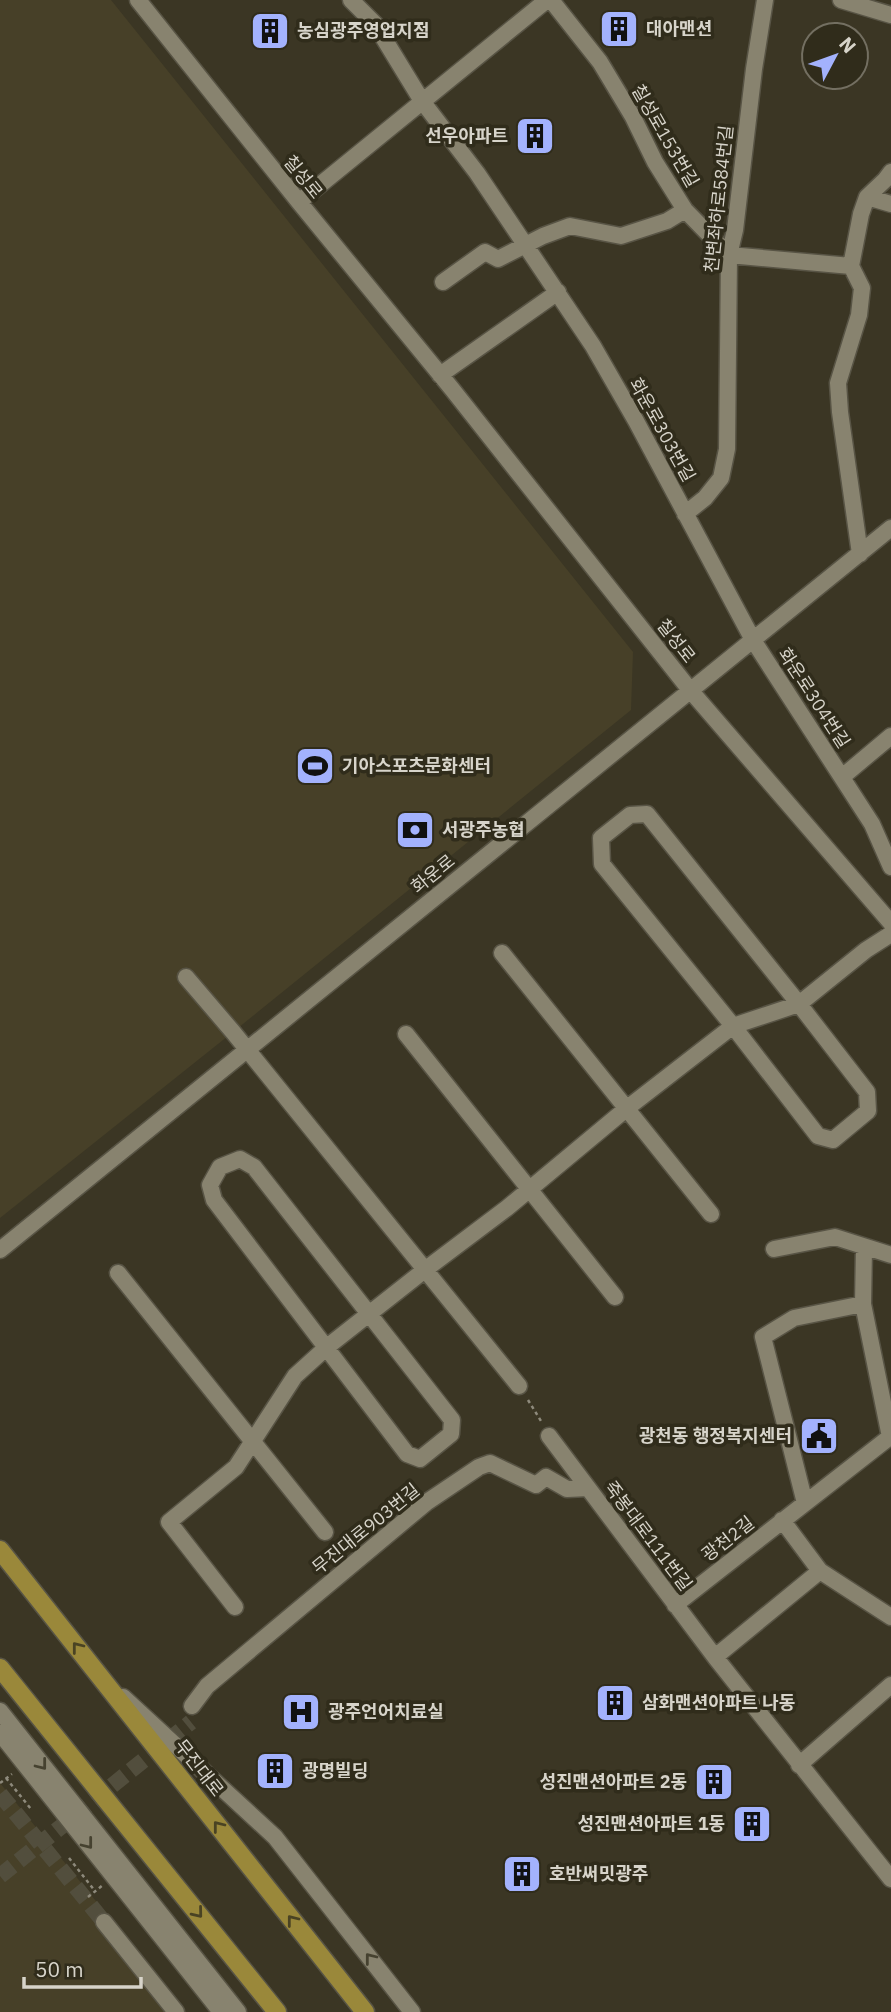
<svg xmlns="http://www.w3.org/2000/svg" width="891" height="2012" font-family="'IBM Plex Sans','Noto Sans KR',sans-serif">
  <rect width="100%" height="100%" fill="#3b3624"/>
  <!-- built -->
  <path fill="#474028" d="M0 0H111L633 652 631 710 233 1032 0 1218Z
    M0 1783 186 2012H0Z"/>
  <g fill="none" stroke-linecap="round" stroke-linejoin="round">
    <!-- minor-tunnel -->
    <path stroke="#524e3d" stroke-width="16" stroke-dasharray="16 8" stroke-linecap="butt" d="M0 1794 104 1922
      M0 1876 191 1722"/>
    <!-- minor casing -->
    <g stroke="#585445" stroke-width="19">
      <path id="minor" d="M138 0 299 202 452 389 690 690 891 923
        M351 0 375 24 422 101 477 173 593 346 636 421 753 640 872 824 891 867
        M551 0 600 62 633 117 655 162 685 210 729 255 851 266
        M841 0 891 15
        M867 197 891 204
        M299 202 547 0
        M443 282 485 252 498 259 543 236 570 226 621 236 667 221 685 210
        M440 375 558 292
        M685 514 705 498 721 478 727 449 729 255 735 230 754 69 765 0
        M860 554 840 412 838 383 859 315 862 288 851 266 861 214 867 197 885 180 891 172
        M842 777 891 736
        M647 814 799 1004 867 1092 868 1111 833 1140 818 1136 733 1026 602 864 601 838 630 815Z
        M502 953 711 1214
        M186 977 233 1032 519 1386
        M406 1034 615 1297
        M240 1159 254 1167 452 1420 451 1434 420 1459 407 1454 214 1200 210 1185 220 1167Z
        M864 1248 863 1304 890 1437
        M774 1249 835 1237 891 1255
        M0 1250 891 528
        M118 1273 325 1532
        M549 1436 715 1657 891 1879
        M805 1503 763 1337 794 1318 863 1304
        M782 1520 820 1571 891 1617
        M675 1605 891 1436
        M235 1607 169 1522 236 1467 295 1376 327 1347 426 1269 507 1208 626 1109 733 1026 799 1004 866 950 891 934
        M715 1657 820 1571
        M123 1697 275 1837 412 2012
        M192 1706 207 1686 427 1502 479 1467 490 1463 536 1485 546 1477 567 1489 588 1488
        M0 1711 238 2012
        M0 1733 221 2012
        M799 1765 891 1685
        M104 1922 176 2012"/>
    </g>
    <!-- major casing -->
    <g stroke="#585445" stroke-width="21">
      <path id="major" d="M0 1550 365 2012
        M0 1668 277 2012"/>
    </g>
    <!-- path -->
    <path stroke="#8e8a7c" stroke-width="2.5" stroke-dasharray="3.5 3.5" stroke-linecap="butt" d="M528 1400 541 1421
      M6 1778 31 1809
      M0 1783 12 1774
      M69 1858 95 1891
      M88 1897 103 1885"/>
    <!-- minor -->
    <use href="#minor" stroke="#88836f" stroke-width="16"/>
    <!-- major -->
    <use href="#major" stroke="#9a883a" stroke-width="18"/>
  </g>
  <!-- one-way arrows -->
  <defs><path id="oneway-chevron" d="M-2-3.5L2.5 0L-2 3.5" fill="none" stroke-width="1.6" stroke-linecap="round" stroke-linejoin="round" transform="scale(1.75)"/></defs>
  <g stroke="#4a4323">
    <use href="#oneway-chevron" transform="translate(77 1647) rotate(-128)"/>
    <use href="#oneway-chevron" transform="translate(218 1826) rotate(-128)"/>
    <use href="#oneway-chevron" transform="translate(198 1913) rotate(51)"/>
    <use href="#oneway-chevron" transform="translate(292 1920) rotate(-128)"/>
  </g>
  <g stroke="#464230">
    <use href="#oneway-chevron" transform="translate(42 1765) rotate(52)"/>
    <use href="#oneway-chevron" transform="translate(88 1844) rotate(52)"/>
    <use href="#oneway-chevron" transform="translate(370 1958) rotate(-128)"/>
  </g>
  <!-- icons -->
  <defs>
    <g id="building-square" transform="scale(2.0125)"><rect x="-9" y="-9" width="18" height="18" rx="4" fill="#a3b2fd" stroke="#302c1b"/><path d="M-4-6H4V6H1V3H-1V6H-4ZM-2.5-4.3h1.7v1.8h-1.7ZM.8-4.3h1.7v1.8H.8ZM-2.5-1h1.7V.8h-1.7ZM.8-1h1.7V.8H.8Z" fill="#111"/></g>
    <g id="stadium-square" transform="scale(2.0125)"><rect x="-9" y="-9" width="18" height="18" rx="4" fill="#a3b2fd" stroke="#302c1b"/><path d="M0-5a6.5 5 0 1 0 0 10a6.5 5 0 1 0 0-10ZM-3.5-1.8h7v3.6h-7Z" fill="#111"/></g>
    <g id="bank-square" transform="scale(2.0125)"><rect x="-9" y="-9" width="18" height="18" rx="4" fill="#a3b2fd" stroke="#302c1b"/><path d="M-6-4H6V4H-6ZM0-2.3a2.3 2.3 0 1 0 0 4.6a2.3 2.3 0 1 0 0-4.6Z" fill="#111"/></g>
    <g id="civic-square" transform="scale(2.0125)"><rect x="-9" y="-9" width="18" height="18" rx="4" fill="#a3b2fd" stroke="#302c1b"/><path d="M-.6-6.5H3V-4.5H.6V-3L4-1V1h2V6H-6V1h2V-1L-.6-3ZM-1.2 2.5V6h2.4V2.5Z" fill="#111"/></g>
    <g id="hospital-square" transform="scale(2.0125)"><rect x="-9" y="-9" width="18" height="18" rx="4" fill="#a3b2fd" stroke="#302c1b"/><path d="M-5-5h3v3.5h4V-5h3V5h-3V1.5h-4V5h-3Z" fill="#111"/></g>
  </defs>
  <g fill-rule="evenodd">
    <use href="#building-square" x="619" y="29"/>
    <use href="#building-square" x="270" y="31"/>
    <use href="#building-square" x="535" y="136"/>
    <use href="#stadium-square" x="315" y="766"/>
    <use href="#bank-square" x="415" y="830"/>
    <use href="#civic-square" x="819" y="1436"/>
    <use href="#building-square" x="615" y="1703"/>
    <use href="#hospital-square" x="301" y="1712"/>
    <use href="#building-square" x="275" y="1771"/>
    <use href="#building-square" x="714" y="1782"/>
    <use href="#building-square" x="752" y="1824"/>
    <use href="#building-square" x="522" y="1874"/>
  </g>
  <g text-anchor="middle" stroke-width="7" stroke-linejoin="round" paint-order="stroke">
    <!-- poi labels -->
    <g font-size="18" font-weight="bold" fill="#d7d4ca" stroke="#302c1b" text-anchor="start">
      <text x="646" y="35">대아맨션</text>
      <text x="297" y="37">농심광주영업지점</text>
      <text x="508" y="142" text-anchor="end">선우아파트</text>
      <text x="342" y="772">기아스포츠문화센터</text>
      <text x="442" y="836">서광주농협</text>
      <text x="792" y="1442" text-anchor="end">광천동 행정복지센터</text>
      <text x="642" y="1709">삼화맨션아파트 나동</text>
      <text x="328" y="1718">광주언어치료실</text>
      <text x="302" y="1777">광명빌딩</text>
      <text x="687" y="1788" text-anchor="end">성진맨션아파트 2동</text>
      <text x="725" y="1830" text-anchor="end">성진맨션아파트 1동</text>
      <text x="549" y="1880">호반써밋광주</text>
    </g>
    <!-- street labels -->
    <g font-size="18" fill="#d7d4ca" stroke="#302c1b">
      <text transform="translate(665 136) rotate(60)" y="6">칠성로153번길</text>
      <text transform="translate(303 177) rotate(51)" y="6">칠성로</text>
      <text transform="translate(719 199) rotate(-84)" y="6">천변좌하로584번길</text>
      <text transform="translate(662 430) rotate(61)" y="6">화운로303번길</text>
      <text transform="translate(676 641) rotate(52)" y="6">칠성로</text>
      <text transform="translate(814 698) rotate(57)" y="6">화운로304번길</text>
      <text transform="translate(433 874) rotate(-39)" y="6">화운로</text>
      <text transform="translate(366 1529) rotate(-39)" y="6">무진대로903번길</text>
      <text transform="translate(648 1536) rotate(53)" y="6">죽봉대로111번길</text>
      <text transform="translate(728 1539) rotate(-38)" y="6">광천2길</text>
      <text transform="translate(199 1768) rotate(52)" y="6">무진대로</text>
    </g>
  </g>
  <!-- north arrow -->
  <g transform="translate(835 56) rotate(49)"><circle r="33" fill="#302c1b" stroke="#736f61" stroke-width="2"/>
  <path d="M0-5L12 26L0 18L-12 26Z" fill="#a3b2fd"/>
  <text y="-10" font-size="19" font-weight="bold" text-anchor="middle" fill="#d7d4ca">N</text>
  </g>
  <!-- scale -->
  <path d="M24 1977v10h117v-10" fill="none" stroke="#d7d4ca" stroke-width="3.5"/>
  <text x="35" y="1977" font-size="21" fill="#d7d4ca" stroke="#302c1b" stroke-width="5" paint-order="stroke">50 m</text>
</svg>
